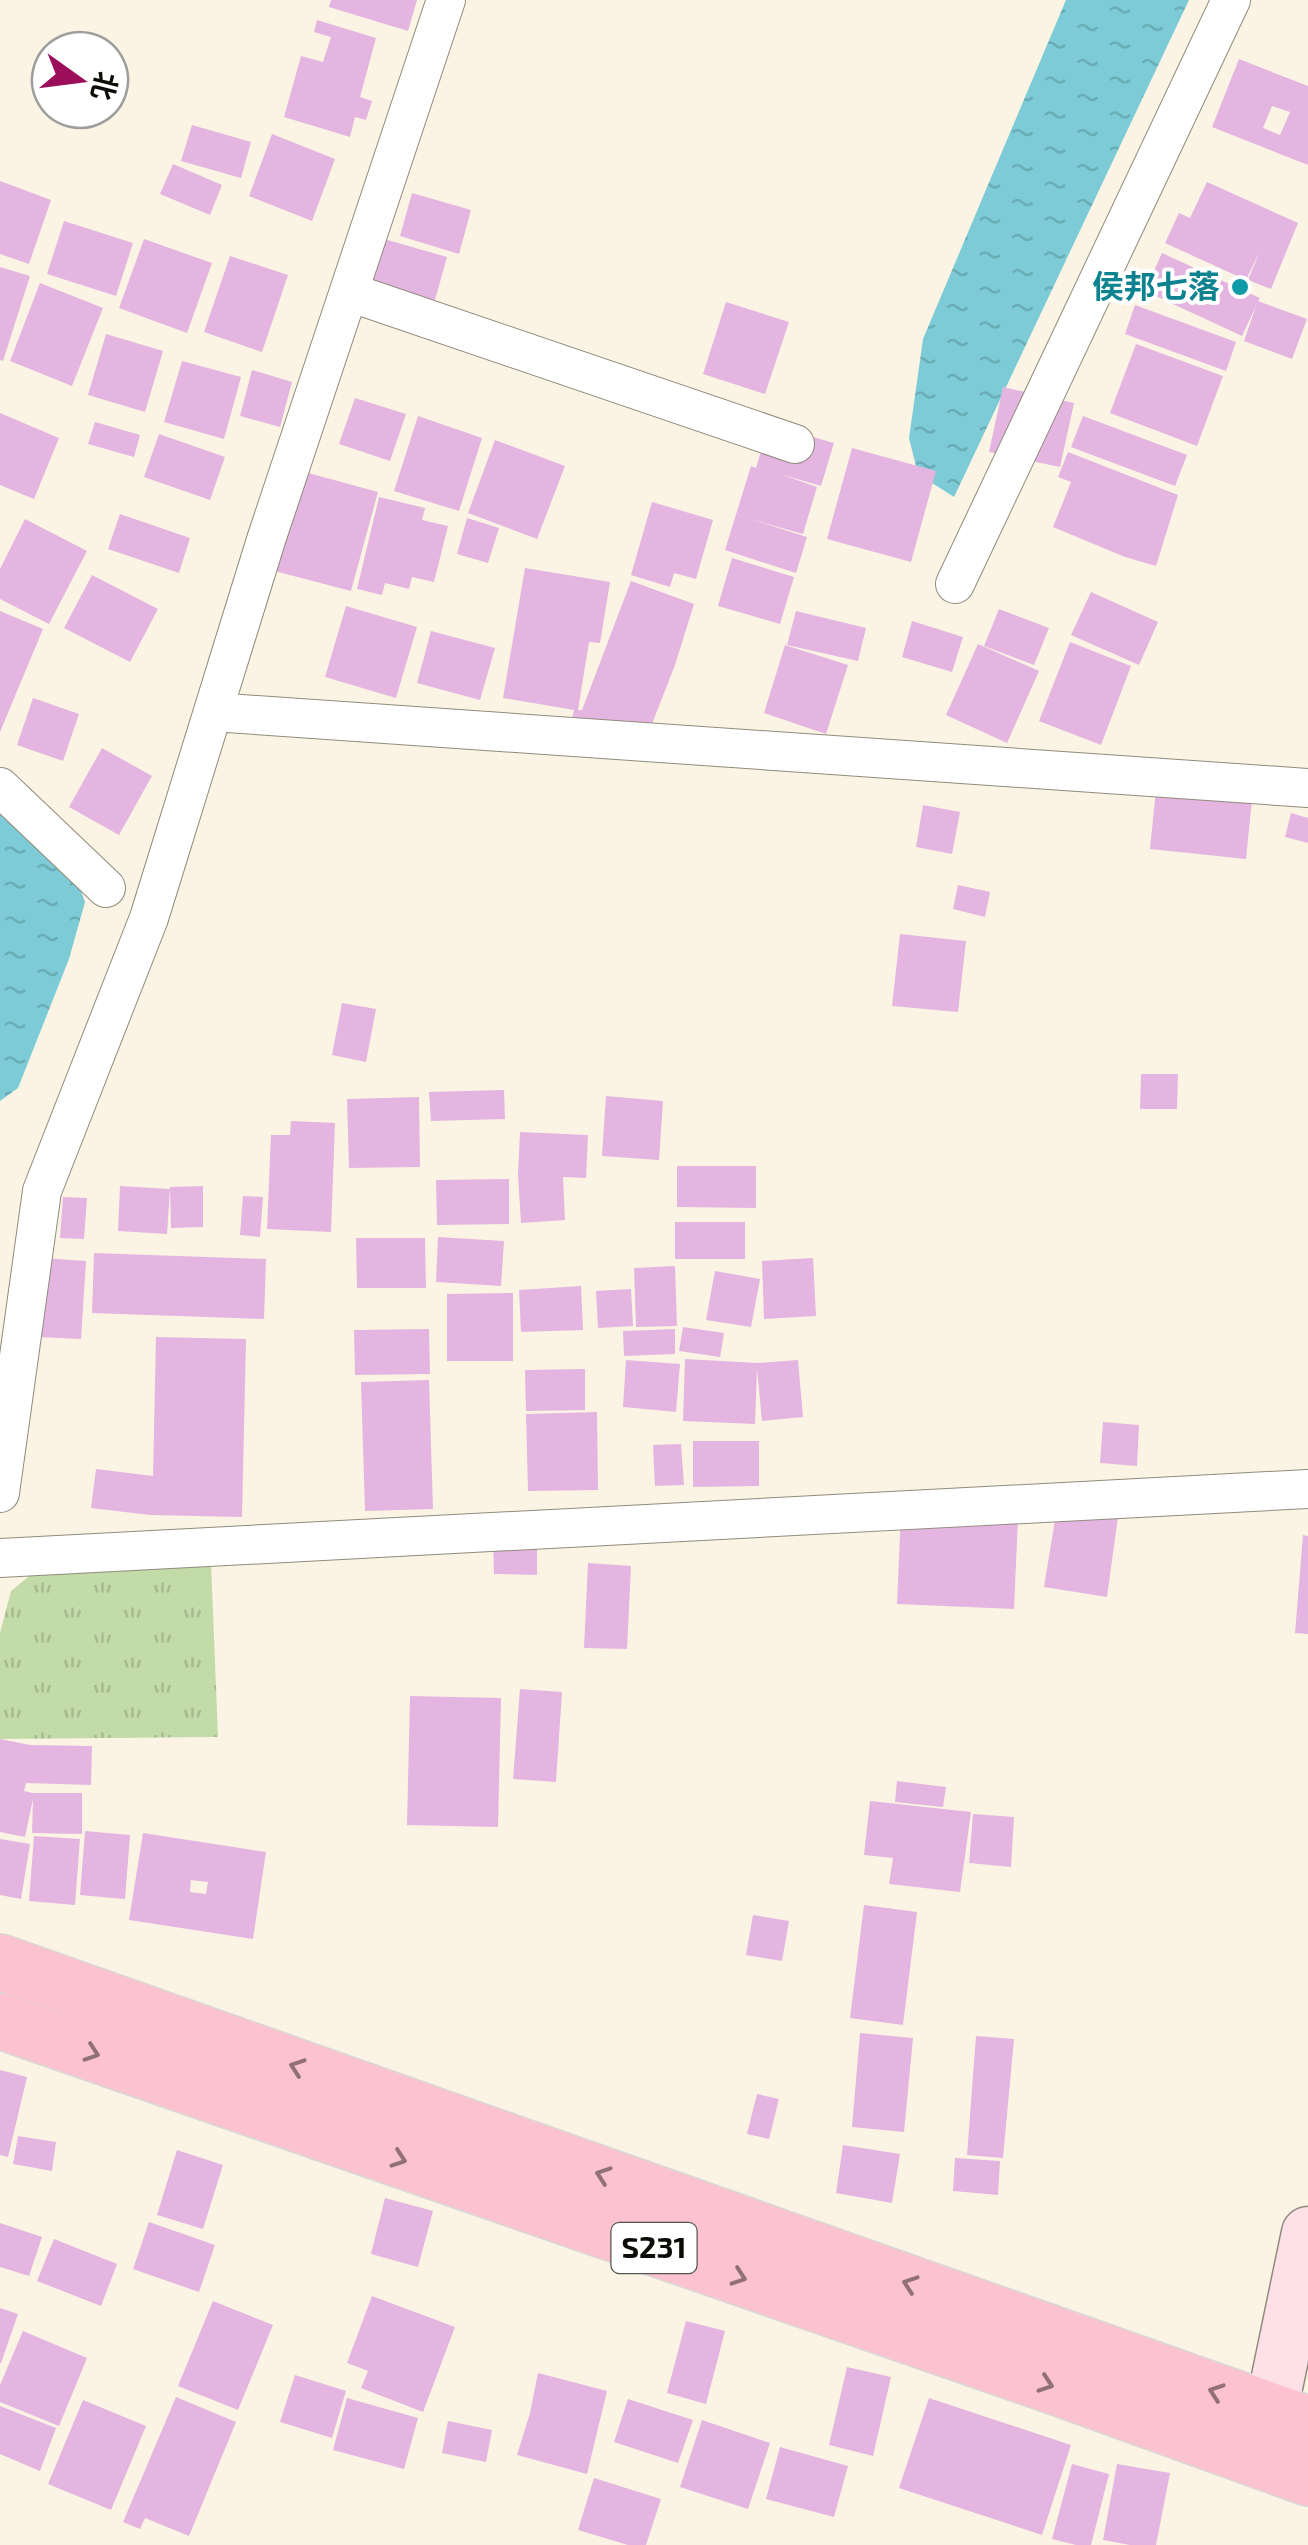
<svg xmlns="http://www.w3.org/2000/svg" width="1308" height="2545" font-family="'Exo 2','Noto Sans SC',sans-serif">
  <defs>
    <pattern id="park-tufts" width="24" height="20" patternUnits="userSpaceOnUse" patternTransform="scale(2.5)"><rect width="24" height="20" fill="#c2dba8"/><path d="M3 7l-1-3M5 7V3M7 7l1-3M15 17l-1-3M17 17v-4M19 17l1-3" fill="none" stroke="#a6bb8f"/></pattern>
    <pattern id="water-ripples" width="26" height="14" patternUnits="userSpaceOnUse" patternTransform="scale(2.5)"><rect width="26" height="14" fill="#7ccbd6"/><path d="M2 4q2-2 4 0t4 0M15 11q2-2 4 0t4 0" fill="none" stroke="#6aadb6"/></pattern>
  </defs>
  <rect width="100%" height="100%" fill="#fbf4e4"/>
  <!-- park -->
  <path fill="url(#park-tufts)" d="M211 1562 218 1737 0 1739V1633L11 1591 39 1568Z"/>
  <!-- water -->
  <path fill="url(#water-ripples)" d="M1066 0H1189L954 497 918 474 909 438 923 339Z
    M0 807 72 866 85 902 69 959 18 1088 0 1101Z"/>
  <!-- building -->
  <path fill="#e4b5e0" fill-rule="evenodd" d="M331 0H417L408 31 329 7Z
    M317 20 376 38 360 97 372 101 366 120 355 117 350 137 284 117 301 56 323 62 331 37 314 32Z
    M1239 59 1308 86V165L1212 127ZM1272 106 1290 112 1280 135 1263 128Z
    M192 125 251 142 241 178 181 161Z
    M272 134 335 159 312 221 249 196Z
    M173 164 222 185 210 215 160 194Z
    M0 181 51 200 29 264 0 254Z
    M1207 182 1298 223 1271 289 1248 280 1260 251 1246 280 1165 243 1179 213 1190 218Z
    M412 193 471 210 459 254 400 236Z
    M64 221 133 243 116 296 47 274Z
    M144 239 212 263 187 333 119 308Z
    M384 239 447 257 435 300 371 282Z
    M1162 253 1260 298 1258 301 1307 319 1292 359 1244 341 1256 306 1242 336 1145 291Z
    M230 256 288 275 262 352 204 332Z
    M0 267 30 276 3 361 0 360Z
    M40 283 103 308 72 386 10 361Z
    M726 302 789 322 765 394 703 374Z
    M1135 305 1236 342 1226 371 1125 334Z
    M106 334 163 351 145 412 88 395Z
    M1136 344 1223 376 1197 446 1110 413Z
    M182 361 241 377 224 439 164 422Z
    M252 370 292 382 280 427 240 416Z
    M1003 387 1074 403 1060 467 989 452Z
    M355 398 406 414 390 461 339 444Z
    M0 413 59 438 34 499 0 485Z
    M418 416 482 438 459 511 394 491Z
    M1083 416 1187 455 1175 486 1071 447Z
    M95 422 140 435 134 457 88 444Z
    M769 424 834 443 821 486 780 474 817 487 803 534 750 519 807 537 796 573 725 550 751 466 756 468Z
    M159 434 225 457 210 500 144 477Z
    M495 440 565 466 537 539 468 513Z
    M852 448 936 471 911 562 827 539Z
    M1068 452 1178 495 1156 566 1125 557 1053 527 1071 482 1058 477Z
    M290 468 378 492 351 591 263 568Z
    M379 497 425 508 422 520 448 526 434 582 412 577 409 589 385 583 382 595 357 589Z
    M652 502 713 520 696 579 674 573 670 587 631 575Z
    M120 514 190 538 179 573 108 549Z
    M467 518 499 528 488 563 457 554Z
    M25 519 87 551 49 624 0 599V569Z
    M732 558 794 577 780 624 718 606Z
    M525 568 610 582 600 643 589 642 578 710H582L631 581 694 604 675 665 648 734 570 729 574 710 503 698Z
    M92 575 158 609 130 662 64 628Z
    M1091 592 1158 622 1139 665 1071 635Z
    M346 606 417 627 396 698 325 677Z
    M999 609 1049 628 1034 665 984 646Z
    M0 611 43 629 0 732Z
    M796 611 866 628 858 661 787 645Z
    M912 621 963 637 952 672 902 657Z
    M431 631 495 648 480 700 417 683Z
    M1070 642 1131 666 1101 745 1039 721Z
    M978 644 1039 671 1007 743 946 715Z
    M785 645 848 665 826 734 764 713Z
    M33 698 79 714 63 761 17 745Z
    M102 748 152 776 119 835 69 807Z
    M1158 770 1254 780 1246 859 1150 849Z
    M923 805 960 812 952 854 916 847Z
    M1291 813 1308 818V843L1285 837Z
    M958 885 990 892 985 917 953 909Z
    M900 934 966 941 958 1012 892 1006Z
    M342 1003 376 1009 366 1062 332 1055Z
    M1141 1074H1178L1177 1109H1140Z
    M504 1090 505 1119 431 1121 429 1092Z
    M606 1096 663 1101 659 1160 602 1156Z
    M419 1097 420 1167 349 1168 347 1099Z
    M291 1121 335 1123 331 1232 267 1229 271 1135H290Z
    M520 1132 588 1135 586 1178 563 1177 565 1220 521 1223 518 1175Z
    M677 1166H756V1208L677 1207Z
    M509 1179V1224L437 1225 436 1180Z
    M120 1186 170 1189 167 1234 118 1231Z
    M203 1186V1227L171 1228 170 1187Z
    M243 1196 263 1197 260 1237 240 1235Z
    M63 1197 87 1198 84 1239 60 1238Z
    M675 1222H745V1259H675Z
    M438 1237 504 1241 501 1286 436 1282Z
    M356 1238H425L426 1288H357Z
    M94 1253 266 1259 264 1319 92 1313Z
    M42 1258 86 1261 81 1339 38 1337Z
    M813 1258 816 1316 764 1319 762 1261Z
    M675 1266 677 1326 636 1327 634 1268Z
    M715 1271 760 1279 751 1327 706 1320Z
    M581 1286 583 1330 521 1332 519 1290Z
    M631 1289 633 1326 598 1328 596 1291Z
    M513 1293V1361H447V1294Z
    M683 1327 724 1333 720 1357 679 1351Z
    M429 1329 430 1374 355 1375 354 1330Z
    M675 1329V1354L624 1356 623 1331Z
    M156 1337 246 1339 242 1517 150 1515 91 1508 96 1469 153 1476Z
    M685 1359 758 1363 798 1360 803 1417 762 1421 757 1369 755 1424 683 1421Z
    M626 1360 680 1364 676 1412 623 1407Z
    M585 1369V1410L526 1411 525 1370Z
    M429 1380 433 1509 365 1511 361 1382Z
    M597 1412 598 1490 528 1491 526 1414Z
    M1103 1422 1139 1425 1137 1466 1100 1463Z
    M693 1441H759V1486L693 1487Z
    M681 1444 684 1485 655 1486 653 1445Z
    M1120 1502 1107 1597 1044 1587 1055 1520Z
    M901 1512 1018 1518 1014 1609 897 1604Z
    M1303 1535 1308 1536V1634L1295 1633Z
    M493 1537 537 1538V1575L494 1574Z
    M588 1563 631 1566 627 1649 584 1648Z
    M520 1689 562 1692 556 1782 513 1779Z
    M410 1696 501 1698 498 1827 407 1825Z
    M0 1739 30 1745 92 1746 91 1785 26 1783 24 1791 33 1793H82V1834L32 1833 33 1799 25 1837 0 1832Z
    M897 1781 946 1787 943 1807 895 1802Z
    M870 1801 971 1812 960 1892 889 1884 893 1858 864 1855Z
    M973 1814 1014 1817 1011 1867 969 1863Z
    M85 1831 130 1835 125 1899 80 1895Z
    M143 1833 266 1852 253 1939 129 1920ZM191 1880 208 1882 206 1894 190 1892Z
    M34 1836 80 1839 75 1905 29 1901Z
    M0 1839 30 1844 21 1899 0 1895Z
    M864 1905 917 1912 903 2025 850 2018Z
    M753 1915 789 1921 782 1961 746 1955Z
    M860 2033 913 2038 904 2132 852 2127Z
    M976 2036 1014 2039 1003 2158 967 2155Z
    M0 2070 27 2077 8 2157 0 2155Z
    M757 2094 779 2099 769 2139 747 2134Z
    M18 2136 56 2142 52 2171 13 2164Z
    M843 2145 900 2154 892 2203 836 2193Z
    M177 2150 223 2165 203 2229 157 2215Z
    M955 2158 1000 2161 998 2195 953 2191Z
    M385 2198 433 2211 418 2267 371 2254Z
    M149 2222 215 2245 199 2292 133 2269Z
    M0 2223 42 2237 29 2276 0 2267Z
    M54 2239 117 2264 101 2306 37 2281Z
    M372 2296 455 2327 423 2412 361 2388 368 2371 347 2363Z
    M213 2301 273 2325 238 2410 178 2386Z
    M0 2308 18 2314 1 2363H0Z
    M686 2321 725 2331 706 2404 667 2393Z
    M23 2331 87 2358 59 2426 0 2402V2385Z
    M847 2367 891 2377 873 2456 829 2445Z
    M538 2373 607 2391 587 2474 517 2455 530 2413Z
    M295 2375 346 2391 332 2438 280 2422Z
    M176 2397 236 2422 189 2536 145 2518 140 2529 123 2522Z
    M347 2398 418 2418 404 2469 333 2450Z
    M929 2398 1071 2445 1042 2535 899 2488Z
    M628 2399 693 2420 678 2463 614 2442Z
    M83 2400 146 2426 111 2510 48 2484Z
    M0 2406 56 2428 40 2471 0 2454Z
    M702 2420 770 2443 748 2509 680 2487Z
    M448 2421 492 2430 486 2462 442 2453Z
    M780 2447 848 2466 834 2517 766 2499Z
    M1072 2464 1109 2474 1091 2545H1076L1052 2539Z
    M1117 2464 1170 2473 1156 2545H1130L1103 2540Z
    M594 2478 661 2499 646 2545H628L578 2530Z"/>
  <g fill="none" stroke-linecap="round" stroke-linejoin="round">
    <!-- street casing -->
    <g stroke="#918b7d" stroke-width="40">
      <path id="street" d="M349 292 795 444
        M955 584 1231 0
        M213 712 1308 788
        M0 787 106 888
        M0 1493 42 1191 149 918 266 540 446 0
        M0 1558 1308 1489"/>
    </g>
    <!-- secondary casing -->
    <g stroke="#918b7d" stroke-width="55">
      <path id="secondary" d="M1271 2411 1308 2233"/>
    </g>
    <!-- primary casing -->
    <g stroke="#d8d8d7" stroke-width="58">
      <path id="primary" d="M0 1962 1308 2424
        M0 2021 1062 2389 1308 2478"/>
    </g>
    <!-- street -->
    <use href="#street" stroke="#fff" stroke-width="38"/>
    <!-- secondary -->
    <use href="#secondary" stroke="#fee1e8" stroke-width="52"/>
    <!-- primary -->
    <use href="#primary" stroke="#fdc2d0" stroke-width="55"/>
  </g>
  <!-- one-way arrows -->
  <defs><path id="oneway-chevron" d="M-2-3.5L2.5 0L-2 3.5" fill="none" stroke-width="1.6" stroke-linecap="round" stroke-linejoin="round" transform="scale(2.5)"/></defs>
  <g stroke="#917076">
    <use href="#oneway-chevron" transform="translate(92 2053) rotate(19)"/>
    <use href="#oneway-chevron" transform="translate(297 2067) rotate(-161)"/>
    <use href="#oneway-chevron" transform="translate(399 2159) rotate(19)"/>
    <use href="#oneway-chevron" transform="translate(603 2175) rotate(-161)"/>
    <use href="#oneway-chevron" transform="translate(739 2277) rotate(19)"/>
    <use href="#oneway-chevron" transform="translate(910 2284) rotate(-161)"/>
    <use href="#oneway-chevron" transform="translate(1046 2384) rotate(19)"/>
    <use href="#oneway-chevron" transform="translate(1216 2392) rotate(-161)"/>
  </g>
  <!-- markers -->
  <circle fill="#0f9aa8" stroke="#fff" stroke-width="4" cx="1240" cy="287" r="10"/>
  <g text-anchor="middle" stroke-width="8" stroke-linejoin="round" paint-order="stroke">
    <!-- shield labels -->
    <rect fill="#fff" stroke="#565551" stroke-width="2.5" x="611.5" y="2223" width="85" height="50" rx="8"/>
    <g font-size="30" font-weight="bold" fill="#0e0c07">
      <text x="654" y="2258">S231</text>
    </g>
    <!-- culture labels -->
    <g font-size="32" font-weight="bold" fill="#0d838f" stroke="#fff" text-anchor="end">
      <text x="1220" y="298">侯邦七落</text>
    </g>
  </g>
  <!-- north arrow -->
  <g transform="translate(80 80) rotate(104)"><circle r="48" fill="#ffffff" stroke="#9f9e9c" stroke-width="2.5"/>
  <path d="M0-8L18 38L0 25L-18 38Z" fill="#9c0d5a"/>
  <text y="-15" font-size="28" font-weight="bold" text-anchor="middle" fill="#0e0c07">北</text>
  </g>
</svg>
